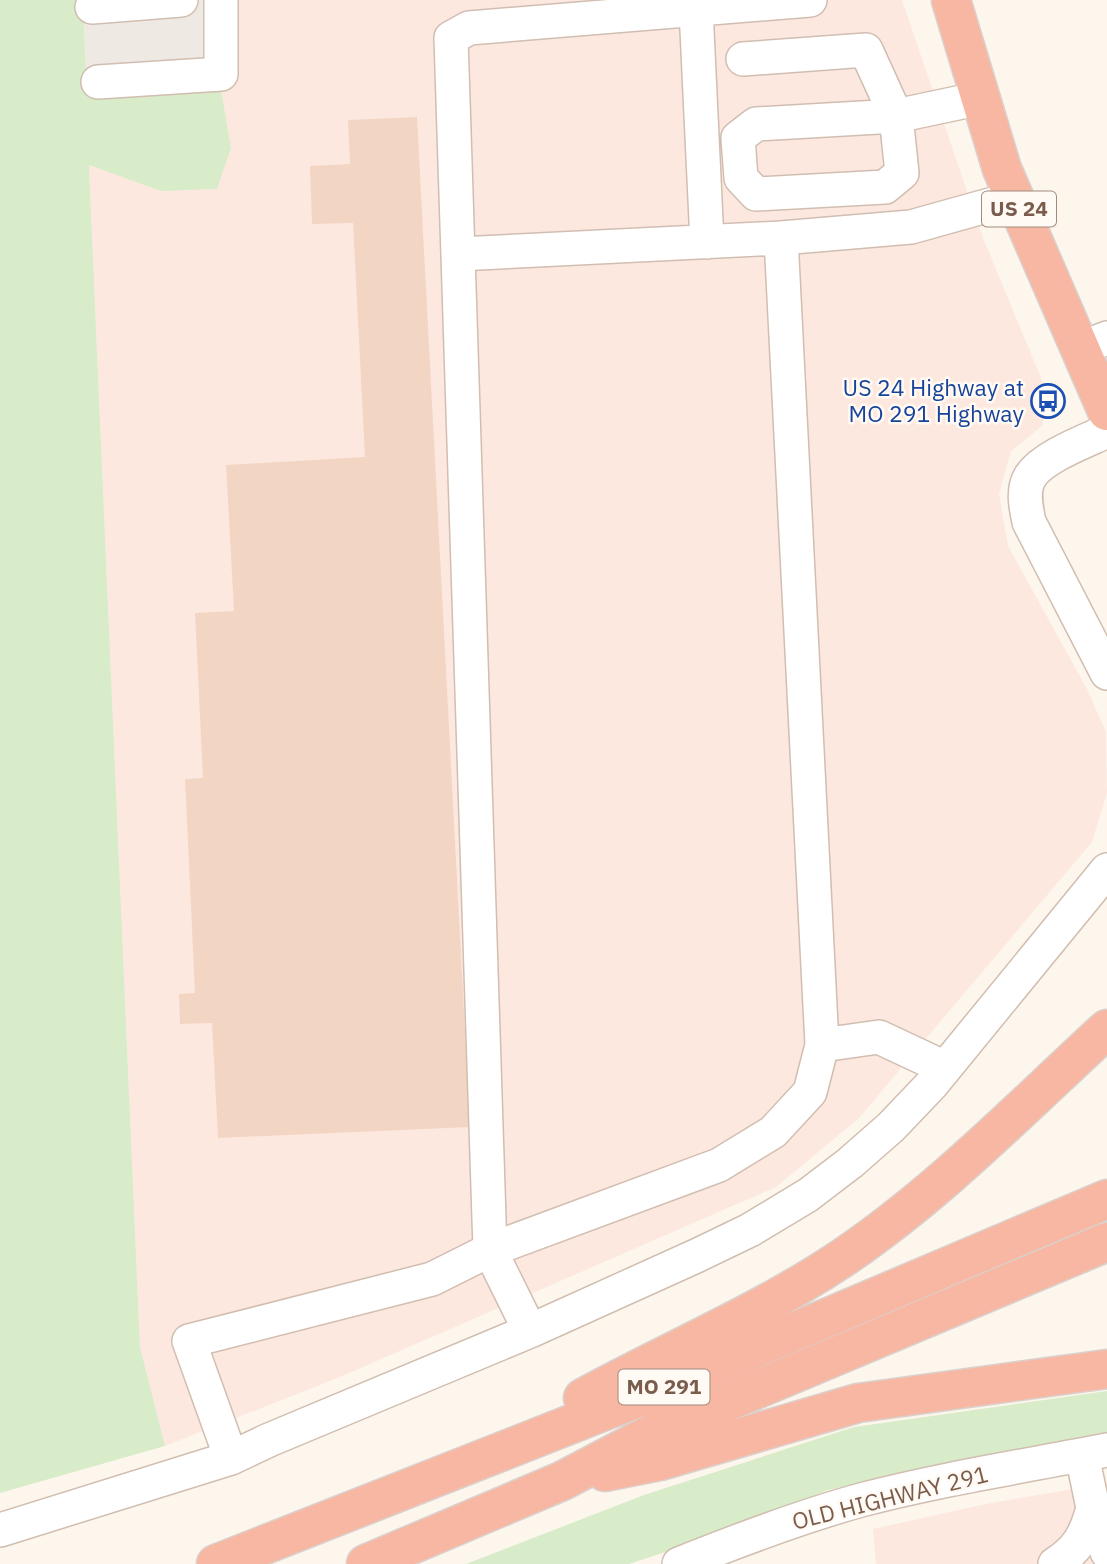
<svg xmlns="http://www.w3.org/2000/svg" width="1107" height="1564" font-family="'IBM Plex Sans',sans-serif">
  <rect width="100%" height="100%" fill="#fdf6ec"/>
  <!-- commercial -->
  <path fill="#fde8e0" d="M223 0H902L983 238 1049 397 1042 426 1011 451 999 494 1008 546 1087 689 1106 732 1107 793 1092 842 859 1118 776 1187 340 1377 165 1446 140 1347 89 164 161 191 231 148 221 89Z
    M1107 1483V1564H876L873 1529 986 1504Z"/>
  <!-- industrial -->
  <path fill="#efe9e4" d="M83 0H223L221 89 87 96Z"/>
  <!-- green -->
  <path fill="#d8ecc9" d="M0 0H83L87 96 221 89 231 148 217 189 161 191 89 165 140 1347 165 1446 0 1493Z
    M1107 1391V1434L961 1460 828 1490 705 1539 629 1564H466L644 1495 854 1427Z"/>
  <!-- building -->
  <path fill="#f3d5c3" d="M417 117 470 1127 218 1138 212 1023 180 1024 179 994 195 993 185 779 203 778 195 613 234 611 226 465 365 457 353 223 312 224 310 166 350 164 348 120Z"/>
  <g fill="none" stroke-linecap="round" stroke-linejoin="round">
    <!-- minor casing -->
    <g stroke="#d1beb0" stroke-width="36">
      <path id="minor" d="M92 7 181 0
        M696 9 707 242
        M743 59 866 50 896 116 902 173 885 187 756 194 741 178 738 138 756 124 896 116 981 98
        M98 82 221 74V0
        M459 254 781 238
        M1079 349 1107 338
        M1107 431C1086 441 1042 457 1030 477 1022 490 1026 508 1029 522L1107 673
        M945 1068 879 1037 822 1045 781 238 911 227 1015 198
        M530 1331 490 1250 451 38 469 28 810 0
        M1082 1455 1093 1508 1107 1552
        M231 1458 189 1341 432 1279 490 1250 719 1165 773 1132 810 1092 822 1045
        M0 1530 231 1458 269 1440 530 1331 696 1256 750 1230 808 1195 850 1163 891 1127 932 1084 1107 870
        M679 1564C739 1540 799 1517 861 1500 941 1479 1025 1466 1107 1450
        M1055 1564C1078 1550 1086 1534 1093 1508"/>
    </g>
    <!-- highway casing -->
    <g stroke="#dad1cd" stroke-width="41">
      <path id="highway" d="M951 0 1002 169 1107 411
        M583 1398C669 1351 760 1313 841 1259 939 1193 1021 1108 1107 1029
        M605 1472 660 1461 858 1403 1107 1369
        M216 1564 645 1395 1107 1199
        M366 1564 562 1481 655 1432 1107 1242"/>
    </g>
    <!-- minor -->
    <use href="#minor" stroke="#fff" stroke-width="33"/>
    <!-- highway -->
    <use href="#highway" stroke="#f7b7a3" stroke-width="38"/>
  </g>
  <!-- icons -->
  <defs>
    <g id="bus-ring" transform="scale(1.75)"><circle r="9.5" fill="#fffaf3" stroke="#1a4fb4" stroke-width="1.5"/><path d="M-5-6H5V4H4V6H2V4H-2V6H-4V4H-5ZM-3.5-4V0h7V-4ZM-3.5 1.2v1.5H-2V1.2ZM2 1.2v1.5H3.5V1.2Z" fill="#1a4fb4"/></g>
  </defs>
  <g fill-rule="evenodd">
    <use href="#bus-ring" x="1048" y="401"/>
  </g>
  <g text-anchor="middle" stroke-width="5" stroke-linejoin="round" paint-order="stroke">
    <!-- shield labels -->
    <g fill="#fffaf3" stroke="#a28b7f" stroke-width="2">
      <rect x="982" y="191.5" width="74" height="35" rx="5"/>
      <rect x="618.5" y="1369.5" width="91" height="35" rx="5"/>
    </g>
    <g font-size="21" font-weight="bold" fill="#7a5c4d">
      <text x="1019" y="216">US 24</text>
      <text x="664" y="1394">MO 291</text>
    </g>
    <!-- transit labels -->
    <g font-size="23" fill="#164399" stroke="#fffaf3" text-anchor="end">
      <text x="1024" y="396">US 24 Highway at<tspan x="1024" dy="26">MO 291 Highway</tspan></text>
    </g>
    <!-- street labels -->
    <g font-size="23" fill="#7a5c4d" stroke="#fffaf3">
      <text transform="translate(890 1498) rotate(-14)" y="8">OLD HIGHWAY 291</text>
    </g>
  </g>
</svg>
